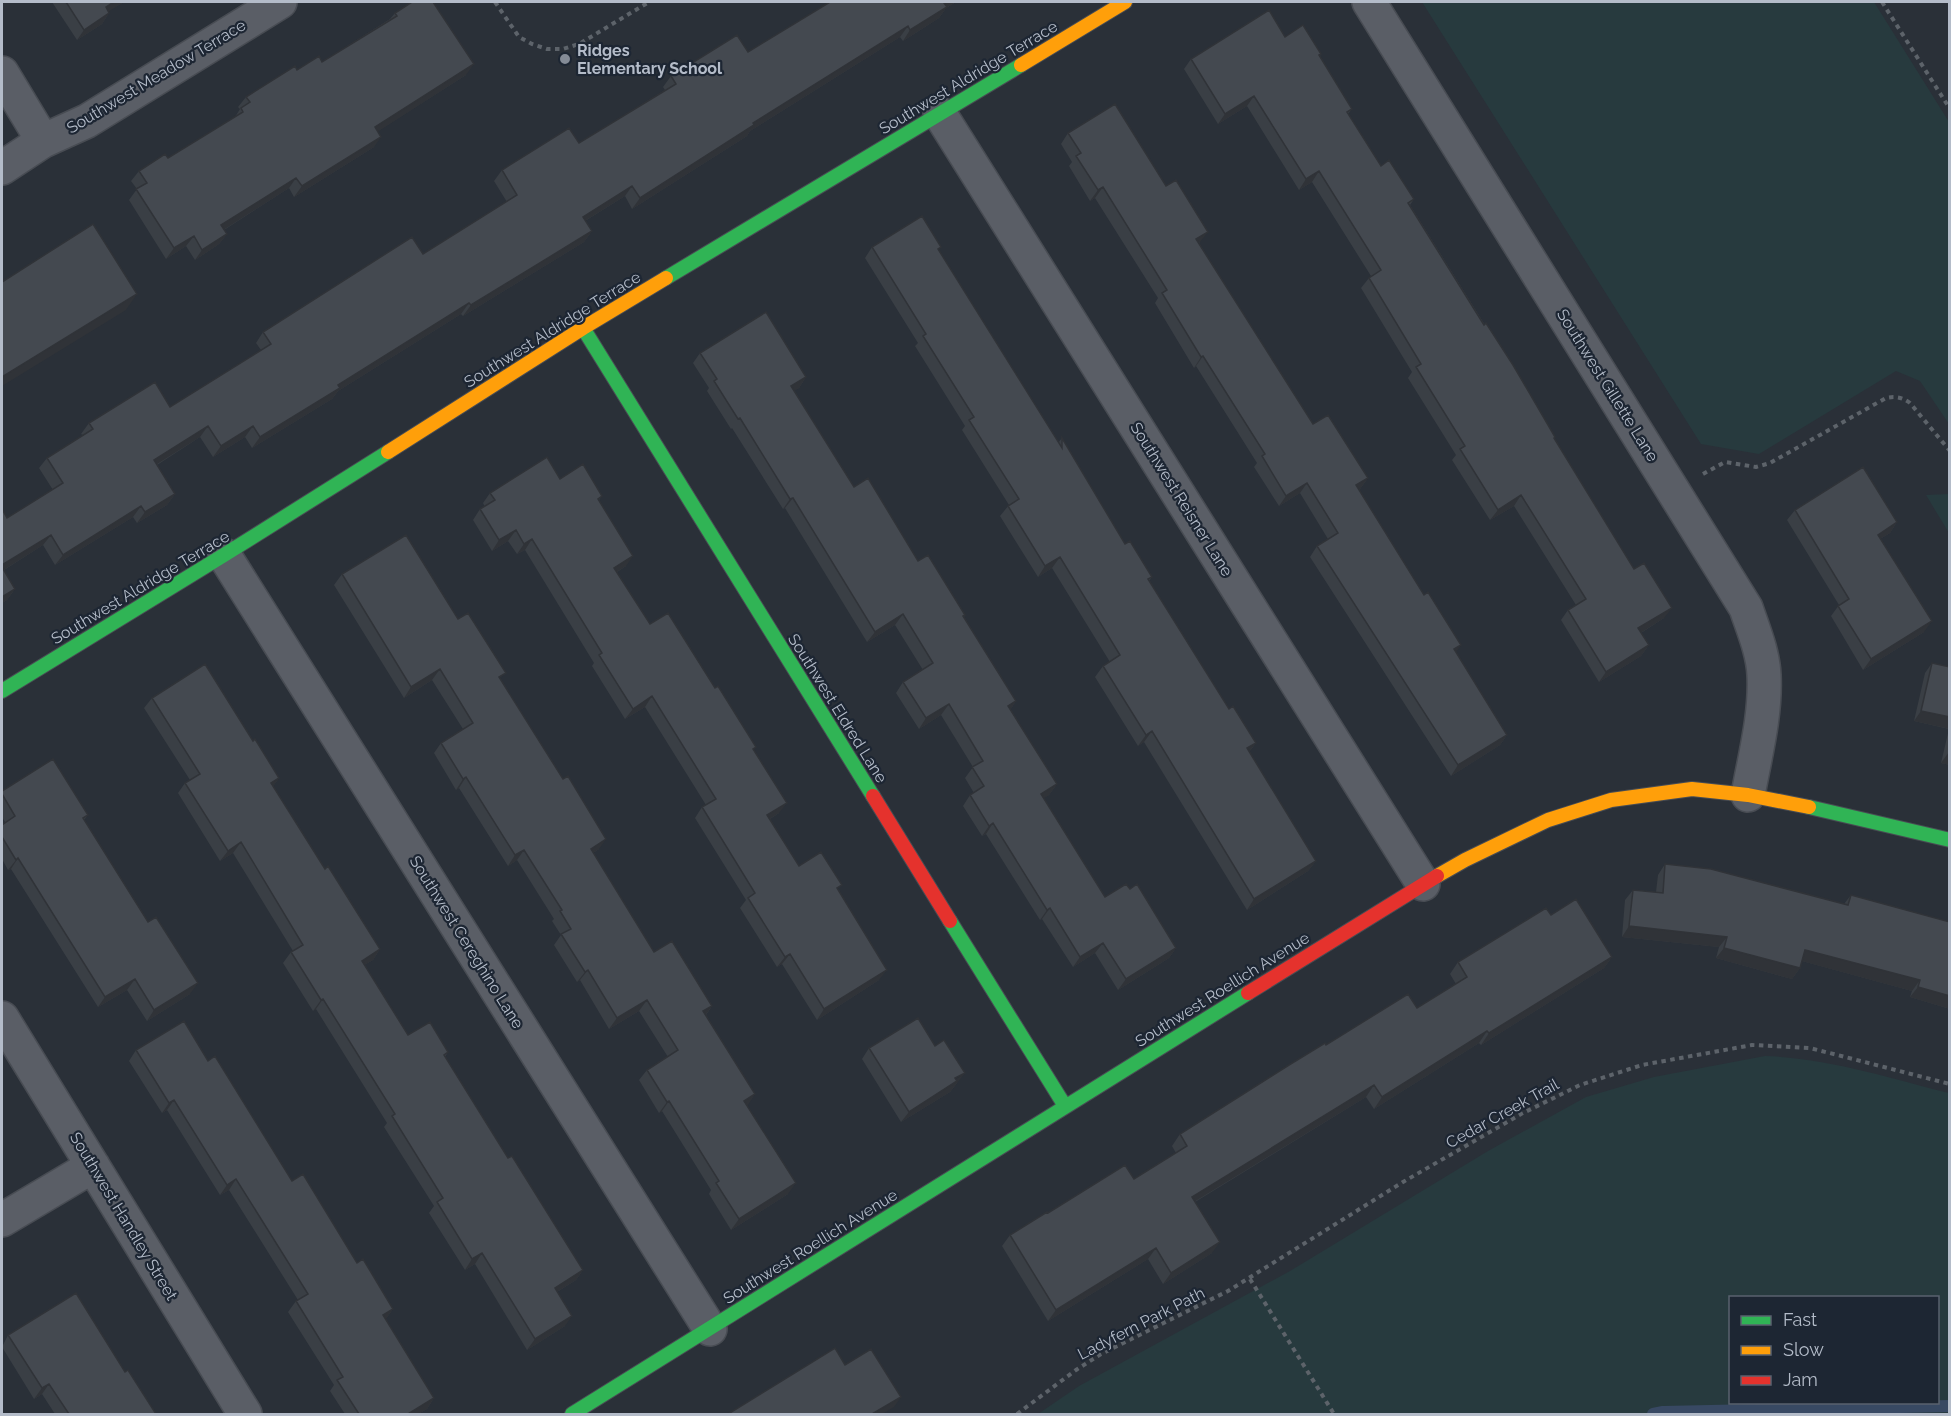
<svg xmlns="http://www.w3.org/2000/svg" width="1951" height="1416" font-family="Raleway,sans-serif">
  <rect width="100%" height="100%" fill="#2a3038"/>
  <!-- green -->
  <path fill="#273a3e" fill-rule="evenodd" d="M1422 2H1874L1949 122V424L1920 381 1896 371 1759 454 1701 444Z
    M1949 494H1950L1949 533 1926 495Z
    M1765 1056C1828 1058 1889 1078 1949 1093V1414H1038L1079 1386 1290 1271 1488 1151 1586 1097 1654 1077ZM1730 1298H1938V1402H1730Z"/>
  <g fill="none" stroke-linecap="round" stroke-linejoin="round">
    <!-- stream -->
    <path stroke="#384963" stroke-width="12" d="M1653 1414 1663 1412 1950 1406"/>
    <!-- street casing -->
    <g stroke="#484c53" stroke-width="36">
      <path id="street" d="M1369 2 1746 608C1753 629 1763 652 1764 675 1766 715 1755 756 1748 795
        M2 73 43 141
        M940 114 1423 884
        M2 168 43 141 87 121 280 2
        M224 555 710 1329
        M2 1018 245 1414
        M2 1220 93 1166"/>
    </g>
    <!-- fast casing -->
    <g stroke="#484c53" stroke-width="16">
      <path id="fast" d="M666 278 1021 65
        M583 328 873 796
        M2 691 224 555 388 452
        M1809 807 1950 840
        M950 921 1065 1106
        M572 1414 1248 993"/>
    </g>
    <!-- slow casing -->
    <g stroke="#484c53" stroke-width="16">
      <path id="slow" d="M1021 65 1125 2
        M388 452 583 328 666 278
        M1437 876 1465 860 1548 820 1611 800 1692 789 1748 795 1809 807"/>
    </g>
    <!-- jam casing -->
    <g stroke="#484c53" stroke-width="16">
      <path id="jam" d="M873 796 950 921
        M1248 993 1437 876"/>
    </g>
    <!-- path -->
    <path stroke="#5d636a" stroke-width="4" stroke-dasharray="4.5 4.5" stroke-linecap="butt" d="M495 2 519 37 532 44 547 49H563L579 44 649 2
      M1882 2 1950 109
      M1703 474 1725 462 1756 467 1770 463 1886 398C1895 396 1902 397 1910 403L1950 451
      M1250 1279 1334 1414
      M1017 1414 1076 1370 1101 1354 1228 1291 1403 1182 1521 1114 1580 1085 1642 1065 1752 1045 1810 1048 1950 1084"/>
    <!-- street -->
    <use href="#street" stroke="#5a5e66" stroke-width="33"/>
    <!-- fast -->
    <use href="#fast" stroke="#30b455" stroke-width="14"/>
    <!-- slow -->
    <use href="#slow" stroke="#ff9f0a" stroke-width="14"/>
    <!-- jam -->
    <use href="#jam" stroke="#e5322d" stroke-width="14"/>
  </g>
  <!-- wall -->
  <path fill="#3a3f45" d="M52 2H124L108 11 109 13 102 24 77 40Z
    M830 2H956L946 8 939 18 903 41 900 37 750 131 747 136 632 209 625 196 585 221 592 231 584 242 463 316 461 314 338 391 332 399 252 448 245 437 213 457 200 437 157 465 175 494 167 505 137 523 133 517 55 565 43 545 4 570 15 589 7 600 2 603V509L7 518 53 490 39 468 47 458 83 435 81 434 89 423 155 382 170 407 261 350 256 343 263 332 412 237 423 254 507 202 494 181 502 170 569 128 579 143 665 90 663 87 671 76 737 35 748 52Z
    M395 13 466 75 378 131 374 147 294 197 289 188 224 230 227 234 219 244 195 260 186 246 166 259 129 200 137 189 131 181 139 171 168 158 235 117 240 109 238 107 246 97 297 70 322 62 390 19Z
    M1285 37 1321 54 1320 56 1352 109 1348 114 1381 166 1414 199 1410 205 1555 437 1554 438 1664 618 1641 633 1649 645 1641 656 1599 682 1561 620 1568 610 1576 605 1514 506 1490 520 1452 460 1456 455 1408 378 1412 372 1361 288 1369 278 1371 276 1312 182 1299 190 1247 106 1218 124 1184 69 1191 59Z
    M1068 133 1200 242 1199 243 1313 424 1368 478 1360 489 1359 490 1456 653 1507 735 1500 745 1451 776 1310 557 1317 546 1328 539 1300 493 1279 506 1254 467 1257 463 1196 366 1194 368 1155 303 1158 298 1095 198 1090 201 1069 166 1072 162 1061 144Z
    M872 247 939 251 1058 443 1062 438 1125 544 1152 577 1149 581 1229 709 1256 743 1249 752 1316 861 1308 871 1247 910 1144 742 1138 746 1095 677 1103 666 1110 662 1052 568 1038 577 1000 516 1009 505 962 430 965 426 915 346 918 343 865 258Z
    M700 353 806 377 799 388 794 390 854 487 965 615 964 617 1016 701 1010 710 1057 784 1049 795 1043 798 1105 897 1130 889 1176 948 1169 958 1118 990 1095 953 1073 967 1042 919 1040 920 986 834 982 836 963 806 970 795 974 793 965 778 973 767 941 715 919 729 896 693 903 682 923 670 895 625 867 642 785 508 783 509 732 428 731 429 707 391 709 388 693 363Z
    M560 479 602 496 599 500 626 566 617 572 650 624 754 750 779 813 770 819 799 866 839 890 879 980 817 1020 782 964 777 967 740 908 746 900 695 818 702 807 706 805 645 707 625 719 592 666 594 663 525 550 517 554 508 541 492 551 473 520 480 509 485 507 483 503 490 493Z
    M1795 510 1897 522 1890 533 1880 539 1924 632 1863 670 1831 616 1839 605 1787 520Z
    M342 574 458 619 501 680 599 849 593 853 654 952 712 1006 706 1015 755 1094 747 1105 788 1194 731 1230 709 1194 711 1190 662 1111 659 1113 639 1080 647 1070 668 1057 639 1011 609 1029 580 980 577 982 554 945 561 935 552 921 554 919 517 860 508 866 459 788 456 790 434 753 441 743 463 729 432 680 404 698 334 585Z
    M1932 663 1950 667V765L1941 763 1949 729 1914 721 1925 673Z
    M152 698 253 741 279 778 273 786 325 869 380 949 373 960 364 965 408 1035 448 1052 445 1057 508 1158 583 1270 576 1280 557 1292 565 1326 527 1350 475 1264 465 1270 429 1213 434 1206 384 1127 387 1123 316 1009 313 1011 283 963 291 952 293 951 233 853 220 861 178 793 185 783 190 780 144 708Z
    M2 791 88 815 84 820 190 994 147 1021 127 990 98 1007 11 869 8 870 2 859V825L5 822 2 817Z
    M1665 864 1844 904 1851 895 1950 1009 1910 997 1912 991 1802 961 1800 968 1792 979 1716 958 1719 947 1622 937 1625 900 1633 890 1656 892 1658 875Z
    M1551 915 1612 957 1604 968 1481 1045 1479 1043 1374 1109 1366 1097 1195 1202 1212 1253 1163 1284 1148 1259 1048 1321 1002 1246 1010 1235 1048 1213 1134 1179 1176 1153 1172 1146 1180 1134 1326 1045 1417 1008 1456 984 1450 974 1458 962Z
    M869 1048 957 1083 950 1092 901 1122 862 1059Z
    M136 1050 208 1061 292 1181 393 1309 385 1320 434 1398 427 1409 418 1414H345L330 1391 334 1385 288 1312 296 1301 298 1300 229 1190 220 1195 167 1110 162 1113 129 1061Z
    M8 1335 125 1372 156 1414H55L42 1394 34 1399 2 1347Z"/>
  <!-- shaded-wall -->
  <path fill="#303338" d="M114 2H124L98 18 106 7Z
    M946 2H956L946 8 939 18 903 41 910 30Z
    M109 13 102 24 77 40 84 30Z
    M908 26 900 37 750 131 747 136 632 209 640 198 753 123Z
    M474 64 466 75 368 138 375 127Z
    M1254 96 1247 106 1218 124 1225 114Z
    M381 137 374 147 294 197 302 186Z
    M1319 171 1312 182 1299 190 1306 179Z
    M296 178 289 188 214 236 221 225Z
    M632 186 625 196 575 227 583 217Z
    M1103 187 1095 198 1090 201 1098 190Z
    M592 231 584 242 463 316 471 305Z
    M1208 232 1200 242 1189 249 1196 239Z
    M227 234 219 244 195 260 202 250Z
    M194 236 186 246 166 259 174 248Z
    M137 294 126 310 2 386V377Z
    M469 303 461 314 338 391 332 399 252 448 260 437 338 385Z
    M1203 356 1196 366 1194 368 1201 357Z
    M806 377 799 388 784 397 791 386Z
    M208 426 200 437 146 471 154 460Z
    M253 426 245 437 213 457 221 446Z
    M1368 478 1360 489 1348 496 1356 485Z
    M1307 483 1300 493 1279 506 1286 496Z
    M175 494 167 505 137 523 145 512Z
    M1521 495 1514 506 1490 520 1498 510Z
    M793 498 785 508 783 509 790 499Z
    M141 506 133 517 55 565 63 555Z
    M1897 522 1890 533 1870 545 1878 535Z
    M516 530 508 541 492 551 499 540Z
    M51 535 43 545 2 571V565Z
    M532 539 525 550 517 554 524 544Z
    M633 556 626 566 607 578 614 568Z
    M1060 557 1052 568 1038 577 1045 566Z
    M15 589 7 600 2 603V597Z
    M1672 608 1664 618 1631 639 1638 628Z
    M903 614 895 625 867 642 875 632Z
    M1932 621 1924 632 1863 670 1871 659Z
    M1461 645 1454 655V649Z
    M1649 645 1641 656 1599 682 1606 672Z
    M440 669 432 680 404 698 411 687Z
    M652 696 645 707 625 719 633 709Z
    M1016 701 1009 712 1008 706Z
    M949 704 941 715 919 729 926 718Z
    M1921 711 1950 717V729L1914 721Z
    M1152 731 1144 742 1138 746 1146 735Z
    M1507 735 1500 745 1451 776 1458 765Z
    M1256 743 1248 753 1247 748Z
    M1949 752H1950V765L1941 763Z
    M466 777 459 788 456 790 463 779Z
    M279 778 272 788 271 783Z
    M1057 784 1049 795 1033 805 1041 794Z
    M787 803 779 813 760 825 767 815Z
    M993 823 986 834 982 836 989 826Z
    M606 839 599 849 583 859 591 849Z
    M241 842 233 853 220 861 228 851Z
    M524 850 517 860 508 866 515 855Z
    M18 858 11 869 8 870 16 860Z
    M1316 861 1308 871 1247 910 1254 899Z
    M1050 908 1042 919 1040 920 1047 910Z
    M1629 926 1727 937 1719 947 1622 937Z
    M1103 943 1095 953 1073 967 1080 957Z
    M1176 948 1169 958 1118 990 1126 979Z
    M1724 948 1800 968 1792 979 1716 958Z
    M380 949 373 960 354 971 362 961Z
    M1805 950 1920 980 1912 991 1798 960Z
    M790 954 782 964 777 967 785 957Z
    M1612 957 1604 968 1481 1045 1489 1033Z
    M588 970 580 980 577 982 585 972Z
    M887 970 879 980 817 1020 824 1009Z
    M135 979 127 990 98 1007 105 997Z
    M198 983 190 994 147 1021 154 1010Z
    M1918 987 1950 996V1009L1910 997Z
    M323 999 316 1009 313 1011 321 1000Z
    M647 1000 639 1011 609 1029 617 1018Z
    M712 1006 705 1016 703 1011Z
    M1487 1031 1479 1043 1374 1109 1382 1097Z
    M965 1073 950 1092 901 1122 909 1112Z
    M1374 1085 1366 1097 1184 1208 1192 1197Z
    M755 1094 748 1105 737 1112 744 1101Z
    M174 1100 167 1110 162 1113 169 1103Z
    M669 1101 662 1111 659 1113 667 1102Z
    M236 1179 229 1190 220 1195 227 1185Z
    M796 1183 788 1194 731 1230 739 1219Z
    M1220 1242 1212 1253 1163 1284 1171 1273Z
    M1156 1248 1148 1259 1048 1321 1056 1310Z
    M482 1253 475 1264 465 1270 472 1259Z
    M583 1270 576 1280 547 1298 555 1288Z
    M393 1309 386 1319 375 1326 383 1315Z
    M572 1316 565 1326 527 1350 535 1339Z
    M49 1384 42 1394 34 1399 42 1388Z
    M901 1397 894 1407 882 1414H872Z
    M434 1398 427 1409 418 1414H408Z"/>
  <!-- building -->
  <path fill="#444950" stroke="#303338" stroke-width="1.5" d="M66 2H114L106 7 109 13 84 30Z
    M412 2H433L474 64 375 127 381 137 302 186 296 178 221 225 227 234 202 250 194 236 174 248 136 189 147 183 139 171 165 154 168 158 243 112 241 108 250 102 246 97 295 66 297 70 319 56 322 62 397 16 395 13Z
    M830 2H946L944 3 947 7 910 30 908 26 753 123 754 125 640 198 632 186 583 217 592 231 471 305 469 303 338 385 340 388 260 437 253 426 221 446 208 426 154 460 175 494 145 512 141 506 63 555 51 535 2 565V509L7 518 63 483 47 458 93 429 89 423 155 382 170 407 271 344 263 332 412 237 423 254 517 195 502 170 569 128 579 143 676 84 671 76 737 35 748 52Z
    M1269 10 1285 37 1303 25 1321 54 1319 55 1352 109 1347 112 1381 166 1389 160 1414 199 1408 203 1484 325 1486 323 1513 365 1555 437 1554 438 1634 569 1644 563 1672 608 1638 628 1649 645 1606 672 1568 610 1586 599 1521 495 1498 510 1460 449 1465 446 1416 367 1421 364 1369 278 1381 270 1319 171 1306 179 1254 96 1225 114 1191 59Z
    M1115 104 1166 186 1176 180 1208 232 1196 239 1313 424 1328 415 1368 478 1356 485 1424 595 1428 592 1461 645 1454 649 1507 735 1458 765 1317 546 1338 533 1307 483 1286 496 1262 456 1265 454 1203 356 1201 357 1162 293 1167 290 1103 187 1098 190 1076 156 1081 153 1068 133Z
    M922 216 941 247 938 249 1062 448V438L1125 544 1130 541 1152 577 1148 579 1229 709 1233 706 1256 743 1247 748 1316 861 1254 899 1152 731 1146 735 1103 666 1120 655 1060 557 1045 566 1008 506 1019 499 969 420 974 417 923 336 926 334 872 247Z
    M93 224 137 294 2 377V282Z
    M766 312 806 377 791 386 854 487 868 478 918 561 928 555 965 615 963 616 1016 701 1008 706 1057 784 1041 794 1105 897 1126 884 1130 889 1137 884 1176 948 1126 979 1103 943 1080 957 1050 908 1047 910 993 823 989 826 970 795 984 786 972 767 983 761 949 704 926 718 903 682 933 663 903 614 875 632 793 498 790 499 740 418 738 419 714 381 717 379 700 353Z
    M547 457 560 479 583 464 602 496 598 499 633 556 614 568 650 624 668 613 715 688 718 686 756 747 753 749 787 803 767 815 799 866 821 852 842 885 837 888 887 970 824 1009 790 954 785 957 748 898 755 893 702 807 716 799 652 696 633 709 599 655 602 653 532 539 524 544 516 530 499 540 480 509 495 500 490 493Z
    M1863 467 1897 522 1878 535 1932 621 1871 659 1838 606 1849 599 1795 510Z
    M406 535 458 619 468 613 506 673 499 677 563 779 568 776 606 839 591 849 654 952 672 941 712 1006 703 1011 755 1094 744 1101 796 1183 739 1219 716 1183 719 1181 669 1101 667 1102 647 1070 678 1050 647 1000 617 1018 588 970 585 972 561 934 571 929 560 911 562 910 524 850 515 855 466 777 463 779 441 743 473 723 440 669 411 687 342 574Z
    M2 567 15 589 2 597Z
    M1932 663 1950 667V717L1921 711Z
    M205 664 253 741 255 739 279 778 271 783 325 869 328 866 380 949 362 961 408 1035 430 1022 448 1052 444 1055 508 1158 512 1156 583 1270 555 1288 572 1316 535 1339 482 1253 472 1259 437 1202 443 1198 392 1116 395 1114 323 999 321 1000 291 952 303 945 241 842 228 851 185 783 200 774 152 698Z
    M53 759 88 815 83 818 148 922 156 917 198 983 154 1010 135 979 105 997 18 858 16 860 2 837V825L15 816 2 794V791Z
    M1665 864 1711 869 1848 905 1851 895 1950 922V996L1918 987 1920 980 1805 950 1800 968 1724 948 1727 937 1629 926 1633 890 1663 893Z
    M1576 899 1612 957 1489 1033 1487 1031 1382 1097 1374 1085 1192 1197 1220 1242 1171 1273 1156 1248 1056 1310 1010 1235 1047 1212 1048 1213 1125 1165 1134 1179 1187 1146 1180 1134 1289 1065 1325 1043 1326 1045 1408 994 1417 1008 1467 977 1458 962 1546 908 1551 915Z
    M918 1018 935 1046 944 1040 965 1073 955 1078 957 1081 909 1112 869 1048Z
    M184 1021 208 1061 215 1056 292 1181 303 1174 357 1263 363 1259 393 1309 383 1315 434 1398 408 1414H359L337 1380 343 1377 296 1301 308 1294 236 1179 227 1185 174 1100 169 1103 136 1050Z
    M76 1293 125 1372 128 1370 156 1414H69L49 1384 42 1388 8 1335Z
    M835 1348 845 1365 871 1349 901 1397 872 1414H728Z"/>
  <!-- markers -->
  <circle fill="#848b96" stroke="#1d2633" stroke-width="2" cx="565" cy="59" r="6"/>
  <g text-anchor="middle" stroke-width="4.5" stroke-linejoin="round" paint-order="stroke">
    <!-- poi labels -->
    <g font-size="16" font-weight="bold" fill="#b4bcc9" stroke="#1d2633" text-anchor="start">
      <text x="577" y="56">Ridges<tspan x="577" dy="18">Elementary School</tspan></text>
    </g>
    <!-- street labels -->
    <g font-size="16" fill="#b4bcc9" stroke="#1d2633">
      <text transform="translate(156 76) rotate(-31)" y="6">Southwest Meadow Terrace</text>
      <text transform="translate(968 77) rotate(-31)" y="6">Southwest Aldridge Terrace</text>
      <text transform="translate(552 329) rotate(-32)" y="6">Southwest Aldridge Terrace</text>
      <text transform="translate(1608 385) rotate(58)" y="6">Southwest Gillette Lane</text>
      <text transform="translate(1182 499) rotate(58)" y="6">Southwest Reisner Lane</text>
      <text transform="translate(140 587) rotate(-31)" y="6">Southwest Aldridge Terrace</text>
      <text transform="translate(838 708) rotate(58)" y="6">Southwest Eldred Lane</text>
      <text transform="translate(467 942) rotate(58)" y="6">Southwest Cereghino Lane</text>
      <text transform="translate(1222 989) rotate(-32)" y="6">Southwest Roellich Avenue</text>
      <text transform="translate(1502 1113) rotate(-29)" y="6">Cedar Creek Trail</text>
      <text transform="translate(124 1216) rotate(59)" y="6">Southwest Handley Street</text>
      <text transform="translate(810 1246) rotate(-32)" y="6">Southwest Roellich Avenue</text>
      <text transform="translate(1141 1323) rotate(-27)" y="6">Ladyfern Park Path</text>
    </g>
  </g>
  <!-- border -->
  <rect width="1951" height="1416" fill="none" stroke="#b4bcc9" stroke-width="6"/>
  <!-- legend -->
  <rect x="1729" y="1296" width="210" height="108" fill="#1d2633" stroke="#59626f" stroke-width="1.5"/>
  <rect x="1741" y="1316" width="30" height="9" fill="#30b455" stroke="#59626f" stroke-width="1.5"/>
  <text x="1783" y="1326" font-size="18" fill="#b4bcc9">Fast</text>
  <rect x="1741" y="1346" width="30" height="9" fill="#ff9f0a" stroke="#59626f" stroke-width="1.5"/>
  <text x="1783" y="1356" font-size="18" fill="#b4bcc9">Slow</text>
  <rect x="1741" y="1376" width="30" height="9" fill="#e5322d" stroke="#59626f" stroke-width="1.5"/>
  <text x="1783" y="1386" font-size="18" fill="#b4bcc9">Jam</text>
</svg>
